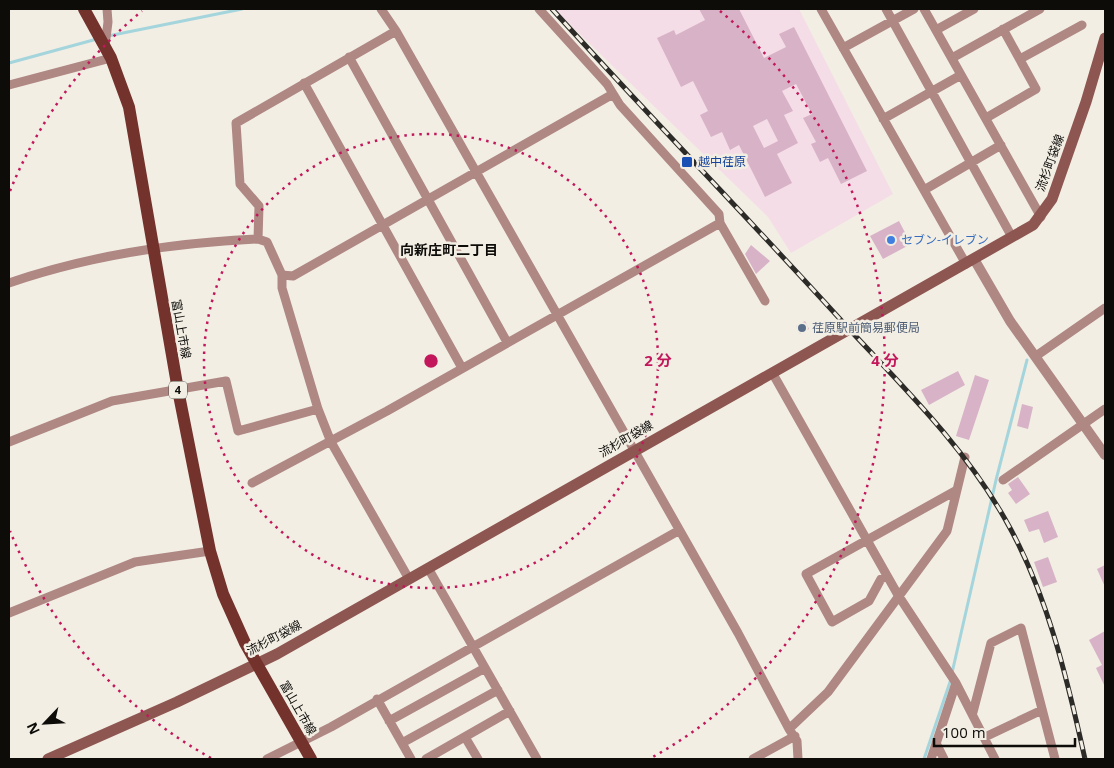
<svg xmlns="http://www.w3.org/2000/svg" width="1114" height="768" font-family="'Open Sans','Noto Sans JP',sans-serif">
  <rect width="100%" height="100%" fill="#f2eee4"/>
  <!-- industrial -->
  <path fill="#f5dde7" d="M554 9H799L893 194 791 253 768 217Z"/>
  <g fill="none" stroke-linecap="round" stroke-linejoin="round">
    <!-- stream -->
    <path stroke="#a5d5dc" stroke-width="3" d="M108 36 242 9
      M9 63 97 39
      M952 673 996 480 1027 360
      M924 759 951 679"/>
  </g>
  <!-- building -->
  <path fill="#d8b3c7" fill-rule="evenodd" d="M699 9H739L764 58 786 47 779 34 794 27 867 171 841 184 828 158 820 162 811 144 816 142 803 118 812 114 796 84 782 91 793 111 784 115 798 143 777 154 792 183 765 197 739 145 730 150 722 132 711 137 700 115 708 111 693 81 681 87 657 38 674 30 676 35 705 20ZM767 119 778 141 764 148 753 126Z
    M899 221 911 244 883 259 870 236Z
    M751 245 770 261 756 274 745 254Z
    M805 321 809 329 800 334 796 326Z
    M958 371 965 385 929 405 921 390Z
    M975 375 989 380 969 440 956 436Z
    M1022 404 1033 407 1028 429 1017 426Z
    M1018 477 1030 494 1016 504 1008 493 1012 490 1008 484Z
    M1048 511 1058 537 1044 543 1039 529 1029 532 1024 520Z
    M1048 557 1057 582 1043 587 1034 562Z
    M1105 565V587L1097 569Z
    M1105 631V687L1096 668 1102 665 1089 640Z"/>
  <g fill="none" stroke-linecap="round" stroke-linejoin="round">
    <!-- minor -->
    <path stroke="#af8783" stroke-width="9" d="M381 9 396 31 738 633 789 729 797 741 798 759
      M539 9 607 84 620 105 719 214 720 223 765 301
      M821 9 966 264
      M886 9 1012 237
      M924 9 1041 217
      M936 30 974 9
      M105 46 108 22 107 9
      M843 48 914 9
      M349 57 507 342
      M952 58 1040 9
      M1020 59 1082 25
      M304 83 462 368
      M9 85 111 58
      M986 118 1036 89 1003 29
      M883 119 961 75
      M924 190 1001 145
      M258 239 259 206 240 184 236 123 396 31
      M282 275 293 276 613 94
      M9 283C90 255 172 243 258 239L267 242 282 275V288L318 409 331 442 409 579
      M1036 356 1105 308
      M773 374 898 595 956 683 995 759
      M9 442 112 401 226 381 238 431 318 409
      M1003 480 1105 409
      M252 483 387 411 720 223
      M428 568 537 759
      M887 576 881 579 869 601 832 622 806 574 957 490
      M9 613 135 562 210 551
      M377 699 411 759
      M973 712 991 643 1021 628 1055 759
      M389 721 485 668
      M789 729 828 692 947 531 965 457
      M465 737 478 759
      M985 737 1042 710
      M402 743 498 690
      M936 743 944 759
      M267 759 331 727 678 531
      M426 759 510 711
      M753 759 795 736
      M931 759 956 683"/>
    <!-- tertiary -->
    <path stroke="#af8783" stroke-width="10" d="M974 259 1010 321 1105 455"/>
    <!-- secondary -->
    <path stroke="#8e5650" stroke-width="11" d="M48 759 177 702 277 654 1033 225 1052 199 1086 102 1105 38"/>
    <!-- primary -->
    <path stroke="#74322d" stroke-width="12" d="M84 9 111 58 129 107 178 390 210 551 223 594 245 643 311 759"/>
    <!-- rail casing -->
    <g stroke="#2c2b27" stroke-width="5">
      <path id="rail" d="M552 9C650 117 752 222 850 330 906 390 964 447 1005 519 1047 592 1067 678 1085 759"/>
    </g>
    <!-- rail -->
    <use href="#rail" stroke="#f2eee4" stroke-width="3" stroke-dasharray="9" stroke-linecap="butt"/>
  </g>
  <!-- distance rings -->
  <g fill="none" stroke="#c2185b" stroke-width="2.5" stroke-dasharray="2.5 5">
    <circle cx="431" cy="361" r="227"/>
    <path d="M211 758A454 454 0 0 1 10 531M10 191A454 454 0 0 1 142 11M720 11A454 454 0 0 1 651 758"/>
  </g>
  <!-- markers -->
  <rect fill="#1a4fb4" stroke="#f2eee4" stroke-width="2" x="681" y="156" width="12" height="12" rx="2.5"/>
  <circle fill="#3f7fe0" stroke="#f2eee4" stroke-width="2" cx="891" cy="240" r="5"/>
  <circle fill="#5c6f8a" stroke="#f2eee4" stroke-width="2" cx="802" cy="328" r="5"/>
  <g text-anchor="middle" stroke-width="5" stroke-linejoin="round" paint-order="stroke">
    <!-- shield labels -->
    <rect fill="#f2eee4" stroke="#52504b" stroke-width="1" x="169" y="381.5" width="18" height="17" rx="4"/>
    <g font-size="11" font-weight="bold" fill="#0d0c09">
      <text x="178" y="394">4</text>
    </g>
    <!-- transit labels -->
    <g font-size="12" fill="#164399" stroke="#f2eee4" text-anchor="start">
      <text x="698" y="166">越中荏原</text>
    </g>
    <!-- street labels -->
    <g font-size="12" fill="#0d0c09" stroke="#f2eee4">
      <text transform="translate(1050 163) rotate(-70)" y="4">流杉町袋線</text>
      <text transform="translate(181 329) rotate(80)" y="4">富山上市線</text>
      <text transform="translate(626 439) rotate(-30)" y="4">流杉町袋線</text>
      <text transform="translate(274 638) rotate(-28)" y="4">流杉町袋線</text>
      <text transform="translate(298 708) rotate(60)" y="4">富山上市線</text>
    </g>
    <!-- shop labels -->
    <g font-size="12" fill="#366cbe" stroke="#f2eee4" text-anchor="start">
      <text x="901" y="244">セブン-イレブン</text>
    </g>
    <!-- service labels -->
    <g font-size="12" fill="#4e5e75" stroke="#f2eee4" text-anchor="start">
      <text x="812" y="332">荏原駅前簡易郵便局</text>
    </g>
    <!-- neighbourhood labels -->
    <g font-size="14" font-weight="bold" fill="#0d0c09" stroke="#f2eee4">
      <text x="449" y="255">向新庄町二丁目</text>
    </g>
  </g>
  <circle cx="431" cy="361" r="8" fill="#c2185b" stroke="#f2eee4" stroke-width="2.5"/>
  <g font-size="15" text-anchor="middle" font-weight="bold" fill="#c2185b" stroke="#f2eee4" stroke-width="5" stroke-linejoin="round" paint-order="stroke">
    <text x="658" y="366">2 分</text>
    <text x="885" y="366">4 分</text>
  </g>
  <!-- border -->
  <rect width="1114" height="768" fill="none" stroke="#0d0c09" stroke-width="20"/>
  <!-- north arrow -->
  <g transform="translate(45 723) rotate(245)" stroke="#f2eee4" stroke-width="4" paint-order="stroke">
  <path d="M0-4L9 19L0 12L-9 19Z" fill="#0d0c09"/>
  <text y="-8" font-size="14" font-weight="bold" text-anchor="middle" fill="#0d0c09">N</text>
  </g>
  <!-- scale -->
  <path d="M934 738v8h141v-8" fill="none" stroke="#0d0c09" stroke-width="2.5"/>
  <text x="942" y="738" font-size="15" fill="#0d0c09" stroke="#f2eee4" stroke-width="4" paint-order="stroke">100 m</text>
</svg>
